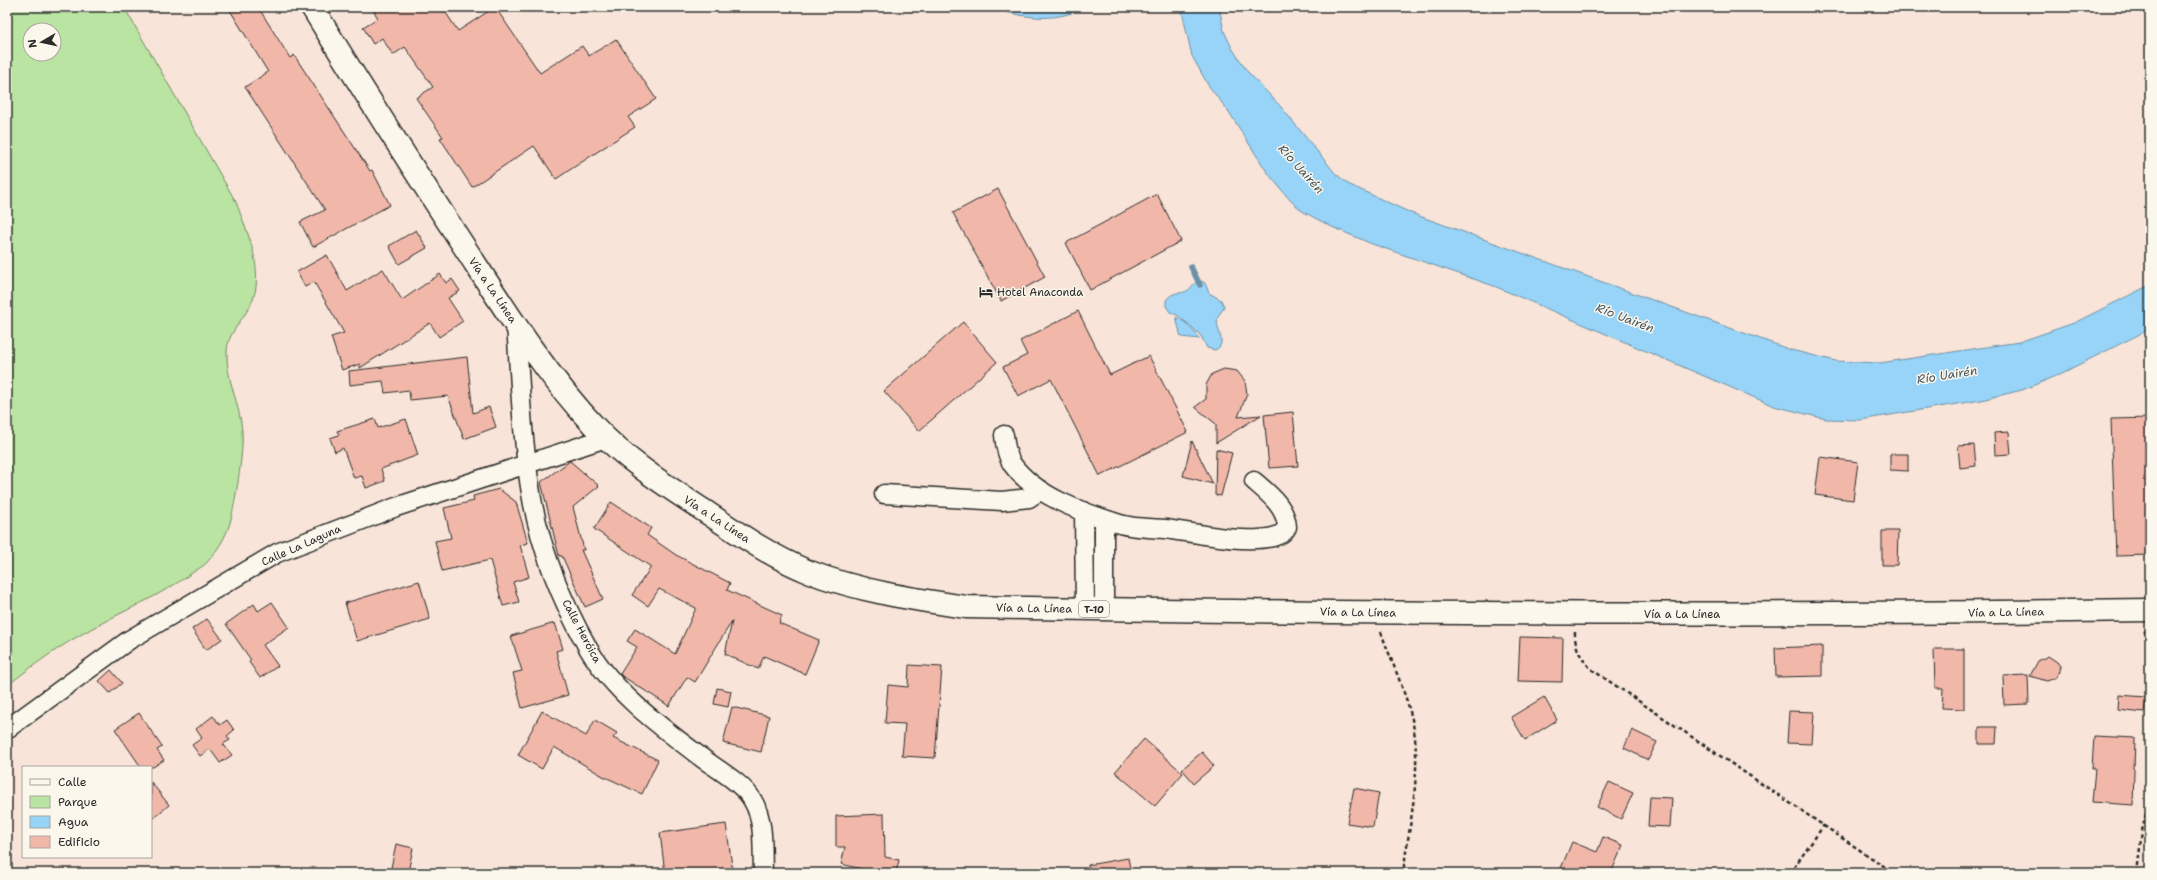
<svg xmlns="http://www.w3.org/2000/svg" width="2157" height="880" font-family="'Shantell Sans',sans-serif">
  <rect width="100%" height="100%" fill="#f8e4d8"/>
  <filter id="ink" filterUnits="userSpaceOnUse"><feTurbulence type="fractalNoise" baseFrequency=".025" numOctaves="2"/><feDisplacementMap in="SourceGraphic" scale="8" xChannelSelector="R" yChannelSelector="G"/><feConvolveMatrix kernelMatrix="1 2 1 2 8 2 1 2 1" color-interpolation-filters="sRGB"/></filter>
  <g filter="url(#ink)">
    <!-- green -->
    <path fill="#bae4a1" stroke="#728866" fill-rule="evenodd" d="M7 7H124L236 202C247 232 267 274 250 306 242 321 227 334 227 352 226 380 240 404 242 431 244 450 235 507 229 526 225 538 217 551 209 560 205 566 197 569 192 573 160 596 123 611 89 630 60 646 33 665 7 686ZM30 30H54V54H30Z"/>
    <!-- water -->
    <path fill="#97d4f8" stroke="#6c90a6" d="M986 7H1086C1051 25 1021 16 986 7Z
      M1181 7H1219L1224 31 1232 48 1247 71 1281 107 1335 173 1348 184 1411 213 1791 350 1836 361 1880 363 2019 342 2074 323 2150 285V329L2054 377 2022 390 1981 400 1860 420 1826 419 1774 406 1494 286 1372 244 1332 227 1302 211 1290 200 1267 172 1229 112 1208 85 1192 56Z
      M1201 281 1205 283 1209 293 1221 300 1224 306C1223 311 1219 313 1218 317 1214 328 1229 344 1215 350L1207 348 1201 336 1192 327 1177 315 1170 312 1166 306V300C1174 290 1179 295 1187 291 1193 287 1193 282 1201 281Z
      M1176 317 1186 323 1200 339 1181 337Z"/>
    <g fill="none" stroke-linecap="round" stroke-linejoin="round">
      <!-- stream -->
      <path stroke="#6c90a6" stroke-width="5.5" d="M1191 267 1200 285"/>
    </g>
    <!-- building -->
    <path fill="#f1b8aa" stroke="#2b2b2b" d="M228 7H258L290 58 294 55 370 171 372 170 390 205 313 247 300 222 325 210 245 87 268 72Z
      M371 7H442L458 31 495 7 540 73 582 46 589 56 616 39 656 99 628 117 635 127 556 179 534 146 472 187 440 138 443 137 416 98 433 87 405 47 393 55 382 38 373 44 363 27 378 18Z
      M998 189 1045 277 1001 301 953 213Z
      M1157 194 1181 241 1090 290 1066 243Z
      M416 230 427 248 399 264 389 246Z
      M327 255 347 291 383 269 402 300 440 274 446 283 452 279 460 291 448 298 463 321 439 337 430 323 360 368V364L342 370 331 337 344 333 314 282 305 287 297 272Z
      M1078 311 1110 375 1149 356 1188 432 1100 476 1051 379 1018 396 1003 367 1027 355 1020 341Z
      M963 322 997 362 919 431 884 391Z
      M467 357 473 413 489 407 496 427 464 439 448 396 410 400 409 390 385 393 383 381 350 385 349 371Z
      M1224 369 1237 371 1245 381 1247 394 1238 417 1261 415 1216 443V424L1195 407 1206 399V385L1212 374Z
      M1293 412 1298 466 1269 468 1264 415Z
      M2150 418V555L2116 556 2111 419Z
      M375 419 378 428 406 419 418 455 381 469 385 481 366 488 362 476 354 478 343 448 335 452 330 438 339 435 337 431Z
      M2009 432 2011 454 1995 455 1994 433Z
      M1192 441 1213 484 1183 476Z
      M1974 445 1976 466 1960 468 1958 446Z
      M1216 449 1232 453 1221 496 1215 495Z
      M1890 454H1908V471L1890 470Z
      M1820 457 1858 462 1853 500 1815 495Z
      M570 461 599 486 573 507 584 550H581L603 599 585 607 562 556H559L541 482Z
      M499 489 516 502 528 543 520 545 529 577 513 582 519 602 503 606 490 560 442 571 435 541 451 538 444 508 474 501 473 496Z
      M611 502 651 528 647 535 676 555 730 583 727 590 782 615 779 623 819 640 805 674 764 656 758 669 725 654 732 621 695 682 687 677 669 706 622 676 620 674 637 647 627 641 635 629 675 654 696 608 659 589 648 606 632 595 651 567 594 529Z
      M1882 531H1898L1897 565H1882Z
      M419 581 430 619 357 641 345 603Z
      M272 602 289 627 263 645 278 666 260 678 249 662 251 660 226 624 254 604 258 611Z
      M207 619 222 639 206 650 192 629Z
      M555 623 563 649 556 651 568 695 522 708 513 673 522 671 511 636Z
      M1520 637 1563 638 1562 682 1518 681Z
      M1822 646V676L1776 677 1775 648Z
      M1934 649H1964V709L1942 708 1943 688H1935Z
      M2048 656 2057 662 2060 666 2057 677 2047 681 2030 676 2038 661Z
      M909 665 942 667 935 758 902 756 905 724 885 723 888 685 908 687Z
      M111 670 122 683 110 693 99 681Z
      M2028 675 2029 704 2004 705 2003 676Z
      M717 688 731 691 728 707 714 704Z
      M2119 695 2146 697 2144 713 2118 710Z
      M1544 697 1557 720 1525 740 1511 717Z
      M732 707 769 716 761 752 723 743Z
      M542 711 586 736 595 720 617 733 613 738 658 760 642 794 603 776 554 747 542 769 518 755Z
      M1789 711 1814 712 1812 744 1787 743Z
      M139 713 162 747 157 750 164 760 153 767H141L115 729Z
      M213 716 220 725 227 720 234 730 227 736 230 740 223 744 232 755 220 763 210 749 200 756 192 745 202 738 196 729Z
      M1979 727H1997L1996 744H1979Z
      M1632 730 1657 742 1648 760 1624 748Z
      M2094 736 2135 738 2133 805 2092 802 2095 768H2092Z
      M1144 739 1183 773 1155 806 1115 772Z
      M1202 752 1214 766 1194 783 1182 769Z
      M151 782 169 805 151 820Z
      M1609 782 1633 793 1621 819 1597 807Z
      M1354 788 1379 793 1373 827 1347 823Z
      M1650 797 1672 798 1670 827 1648 826Z
      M884 814 885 857 899 860 896 873H879L841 864 845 847H836V816Z
      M726 824 733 873H665L660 833Z
      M1603 837 1623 845 1611 873H1559L1572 842 1597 852Z
      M396 844 413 848 408 872 391 868Z
      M1128 858 1131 873H1089L1088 865Z"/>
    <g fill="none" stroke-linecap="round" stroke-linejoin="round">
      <!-- minor casing -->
      <g stroke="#2b2b2b" stroke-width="21">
        <path id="minor" d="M516 324C520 382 522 442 532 499 541 550 563 603 588 648 614 693 661 727 702 758 717 769 745 785 753 801 765 822 762 849 763 873
          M1004 435C1005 445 1007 456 1012 464 1036 497 1082 512 1120 524 1133 528 1150 528 1165 529 1197 533 1241 544 1273 537 1280 535 1284 533 1287 527 1286 507 1268 493 1254 481
          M884 494 1002 501 1029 498 1041 490
          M1084 511 1085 609
          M1104 519V609
          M7 729 129 640 277 553 396 507 606 438"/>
      </g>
      <!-- highway casing -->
      <g stroke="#2b2b2b" stroke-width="25">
        <path id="highway" d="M312 7C362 89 414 170 467 251 506 311 546 375 596 428 627 461 665 485 703 510 736 532 770 556 807 571 858 591 912 599 966 607 1361 614 1755 616 2150 610"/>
      </g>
      <!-- path -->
      <path stroke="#2b2b2b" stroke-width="2.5" stroke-dasharray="4 3" stroke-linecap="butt" d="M2144 631 2150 636
        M1381 632C1391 661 1410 701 1414 730 1421 777 1409 827 1403 873
        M1575 632C1574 647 1581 658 1591 669L1894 873
        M1790 873 1824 825
        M2137 873 2142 831 2150 797"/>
      <!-- minor -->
      <use href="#minor" stroke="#fbf7ec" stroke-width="18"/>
      <!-- highway -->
      <use href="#highway" stroke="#fbf7ec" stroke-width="22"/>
    </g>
  </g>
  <!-- icons -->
  <defs>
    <g id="hotel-bare" transform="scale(1.08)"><path d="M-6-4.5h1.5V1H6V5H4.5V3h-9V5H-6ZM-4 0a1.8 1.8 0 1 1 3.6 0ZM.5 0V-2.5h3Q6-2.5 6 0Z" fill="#2b2b2b" stroke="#fbf7ec" stroke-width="2.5" paint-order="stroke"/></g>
  </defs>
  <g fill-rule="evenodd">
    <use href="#hotel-bare" x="986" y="292"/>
  </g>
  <g text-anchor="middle" stroke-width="3" stroke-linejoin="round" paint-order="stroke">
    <!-- shield labels -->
    <rect fill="#fbf7ec" stroke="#696865" stroke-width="1" x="1079" y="601" width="30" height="16" rx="3"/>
    <g font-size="10" font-weight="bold" fill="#2b2b2b">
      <text x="1094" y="613">T-10</text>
    </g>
    <!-- street labels -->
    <g font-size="11" fill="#2b2b2b" stroke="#fbf7ec">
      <text transform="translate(493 290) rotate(56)" y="4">Vía a La Línea</text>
      <text transform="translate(717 519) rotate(33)" y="4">Vía a La Línea</text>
      <text transform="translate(301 545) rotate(-24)" y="4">Calle La Laguna</text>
      <text transform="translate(1034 608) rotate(1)" y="4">Vía a La Línea</text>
      <text transform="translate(1358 612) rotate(1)" y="4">Vía a La Línea</text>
      <text transform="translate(2006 612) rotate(-1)" y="4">Vía a La Línea</text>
      <text x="1682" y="618">Vía a La Línea</text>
      <text transform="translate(582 631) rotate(62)" y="4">Calle Heróica</text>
    </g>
    <!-- poi labels -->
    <g font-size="11" fill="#2b2b2b" stroke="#fbf7ec" text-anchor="start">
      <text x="997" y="296">Hotel Anaconda</text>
    </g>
    <!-- water labels -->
    <g font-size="12" font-style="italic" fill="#46555e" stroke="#fbf7ec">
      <text transform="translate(1301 169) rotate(48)" y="4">Río Uairén</text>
      <text transform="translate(1625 318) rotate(21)" y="4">Río Uairén</text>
      <text transform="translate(1947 375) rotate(-9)" y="4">Río Uairén</text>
    </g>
  </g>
  <!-- margin -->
  <rect width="2157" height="880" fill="none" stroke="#fbf7ec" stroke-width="24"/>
  <rect x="12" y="12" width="2133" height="856" fill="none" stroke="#2b2b2b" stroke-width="1.5" filter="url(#ink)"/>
  <!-- legend -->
  <rect x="22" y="766" width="130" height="92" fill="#fbf7ec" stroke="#a8a59f"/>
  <rect x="30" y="779" width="20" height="6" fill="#fbf7ec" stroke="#a8a59f"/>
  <text x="58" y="786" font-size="12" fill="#2b2b2b">Calle</text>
  <rect x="30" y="796" width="20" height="12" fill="#bae4a1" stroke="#a8a59f"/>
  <text x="58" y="806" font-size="12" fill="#2b2b2b">Parque</text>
  <rect x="30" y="816" width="20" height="12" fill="#97d4f8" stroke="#a8a59f"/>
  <text x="58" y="826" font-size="12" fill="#2b2b2b">Agua</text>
  <rect x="30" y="836" width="20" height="12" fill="#f1b8aa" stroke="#a8a59f"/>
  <text x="58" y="846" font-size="12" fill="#2b2b2b">Edificio</text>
  <!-- north arrow -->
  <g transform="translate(42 42) rotate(261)"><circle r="19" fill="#fbf7ec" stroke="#a8a59f"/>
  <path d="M0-3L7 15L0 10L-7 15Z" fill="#2b2b2b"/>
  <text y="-6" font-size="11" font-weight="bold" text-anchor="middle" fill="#2b2b2b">N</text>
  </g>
</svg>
